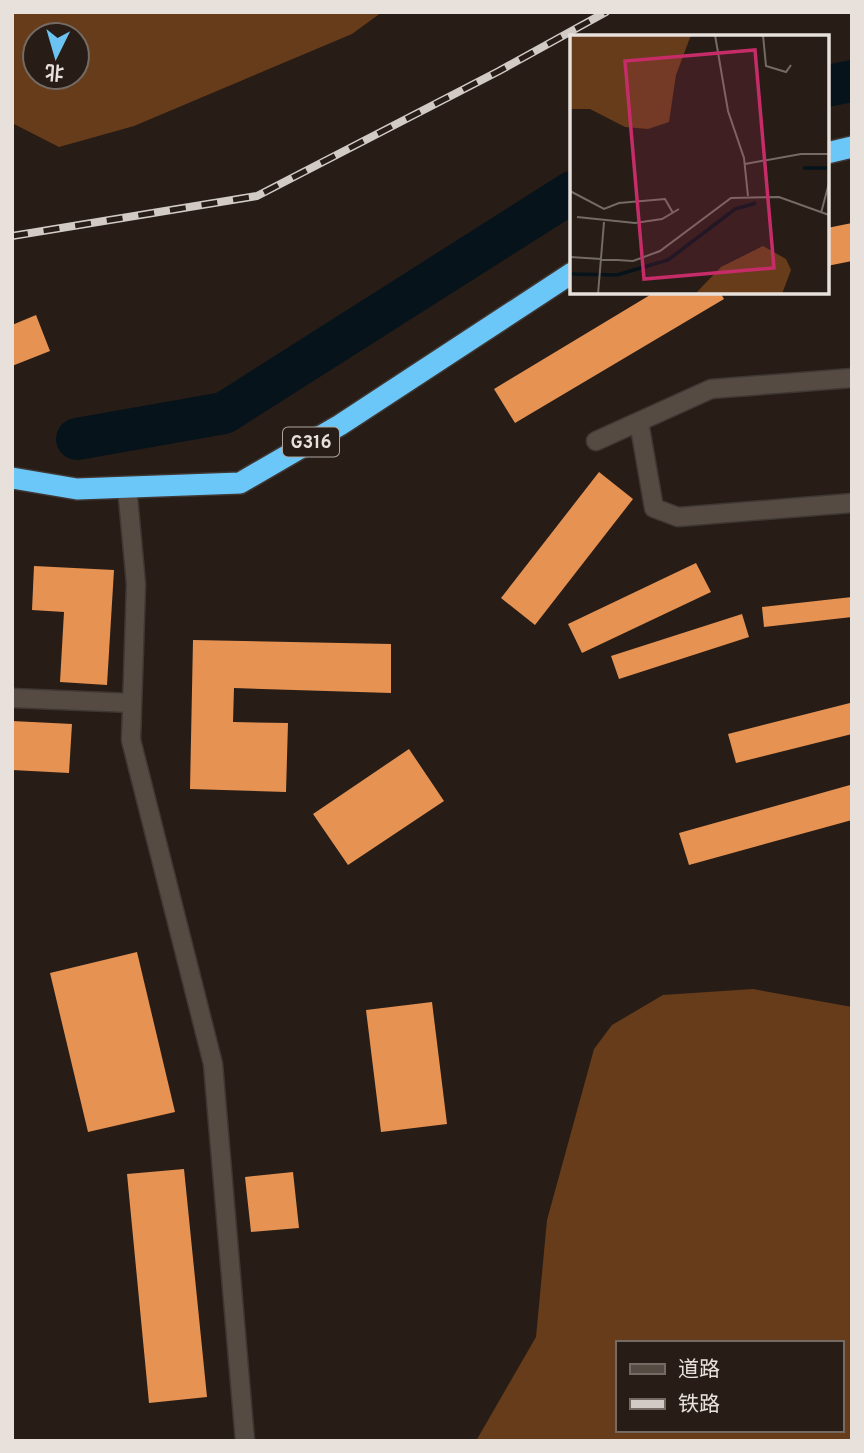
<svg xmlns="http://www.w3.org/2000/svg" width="864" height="1453" font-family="Overpass,'Noto Sans SC',sans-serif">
  <rect width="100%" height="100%" fill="#271d16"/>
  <!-- forest -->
  <path fill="#673c1a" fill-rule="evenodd" d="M12 12H382L352 34 134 126 59 147 12 123ZM35 35H77V77H35Z
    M753 989 852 1007V1441H476L536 1337 547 1220 594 1049 612 1025 663 995ZM617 1343H841V1430H617Z"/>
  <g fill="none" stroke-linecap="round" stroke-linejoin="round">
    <!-- river -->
    <path stroke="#06131b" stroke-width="42" d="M827 86 852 81
      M77 439 224 413 572 192"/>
  </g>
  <!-- building -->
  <path fill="#e69253" d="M852 223V261L827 266V228Z
    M655 292H720L724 299 515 423 494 389Z
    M36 315 50 351 12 366V325Z
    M599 472 633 499 535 625 501 598Z
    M696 563 711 592 582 653 568 624Z
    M34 566 114 570 107 685 60 682 64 612 32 610Z
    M852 597V617L764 627 762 607Z
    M742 614 749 637 619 679 611 656Z
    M193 640 391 644V693L234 688 233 722 288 723 286 792 190 789Z
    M850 703 852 734 736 763 728 734Z
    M12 721 72 724 69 773 12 770Z
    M409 749 444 801 348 865 313 814Z
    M850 785 852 820 689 865 679 833Z
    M137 952 175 1112 88 1132 50 973Z
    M432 1002 447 1124 381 1132 366 1010Z
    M184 1169 207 1397 149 1403 127 1174Z
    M293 1172 299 1228 251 1232 245 1177Z"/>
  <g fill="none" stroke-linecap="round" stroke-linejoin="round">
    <!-- street casing -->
    <g stroke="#3f3733" stroke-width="21">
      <path id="street" d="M639 422 654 508 678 517 852 503
        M596 441 711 389 852 378
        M127 487 136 584 131 740 213 1064 245 1441
        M12 698 132 703"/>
    </g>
    <!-- highway casing -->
    <g stroke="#3f3733" stroke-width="24">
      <path id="highway" d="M827 153 852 147
        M12 478 77 489 240 483 340 425 572 273"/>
    </g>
    <!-- street -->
    <use href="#street" stroke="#564b43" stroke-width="18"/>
    <!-- highway -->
    <use href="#highway" stroke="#6cc7f9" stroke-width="21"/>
    <!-- rail casing -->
    <g stroke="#d1cac5" stroke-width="8">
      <path id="rail" d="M12 236 257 196 499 71 606 12"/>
    </g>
    <!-- rail -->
    <use href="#rail" stroke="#271d16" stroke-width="5" stroke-dasharray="16" stroke-linecap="butt"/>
  </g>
  <g text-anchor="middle" stroke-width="7" stroke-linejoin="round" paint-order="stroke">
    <!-- shield labels -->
    <rect fill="#271d16" stroke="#ada6a0" stroke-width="2" x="283" y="427.5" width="56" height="29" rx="5"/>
    <g font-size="18" font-weight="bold" fill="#e7e0db">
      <text x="311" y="448">G316</text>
    </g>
  </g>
  <!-- overview -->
  <g transform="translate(570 35)">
    <rect width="259" height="259" fill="#271d16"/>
    <path d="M85 0H121L106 40 99 87 78 94 55 92 20 74H0V0ZM193 211 216 224 221 235 212 259H125L151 232Z" fill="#673c1a"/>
    <path fill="none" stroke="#06131b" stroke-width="3.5" d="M233 133H259M0 239 47 240 98 225 165 174 186 168"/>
    <path fill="none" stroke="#746b65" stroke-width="2" d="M145 0 158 76 174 123 178 161M193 0 196 31 216 37 221 30M175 129 231 119H259M0 156 34 174 49 168 95 164 103 178M251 178 259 148M7 182 65 188 92 184 109 174M0 222 63 226 90 216 161 163 209 162 259 180M28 259 34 187"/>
    <path fill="#c62c68" fill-opacity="0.15" stroke="#c62c68" stroke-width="3.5" d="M185 15 204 233 74 244 55 26Z"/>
    <rect width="259" height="259" fill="none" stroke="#e7e0db" stroke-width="3.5"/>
  </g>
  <!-- border -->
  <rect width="864" height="1453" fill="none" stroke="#e7e0db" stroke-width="28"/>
  <!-- legend -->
  <rect x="616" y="1341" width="228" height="91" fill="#271d16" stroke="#746b65" stroke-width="2"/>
  <rect x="630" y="1364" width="35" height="10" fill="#564b43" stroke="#746b65" stroke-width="2"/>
  <text x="678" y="1376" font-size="21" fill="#e7e0db">道路</text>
  <rect x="630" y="1399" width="35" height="10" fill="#d1cac5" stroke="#746b65" stroke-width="2"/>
  <text x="678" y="1411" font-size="21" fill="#e7e0db">铁路</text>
  <!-- north arrow -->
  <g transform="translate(56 56) rotate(185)"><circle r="33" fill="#271d16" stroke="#746b65" stroke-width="2"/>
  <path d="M0-5L12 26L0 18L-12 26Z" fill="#6cc3f2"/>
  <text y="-10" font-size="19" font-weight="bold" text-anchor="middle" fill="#e7e0db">北</text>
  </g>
</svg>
